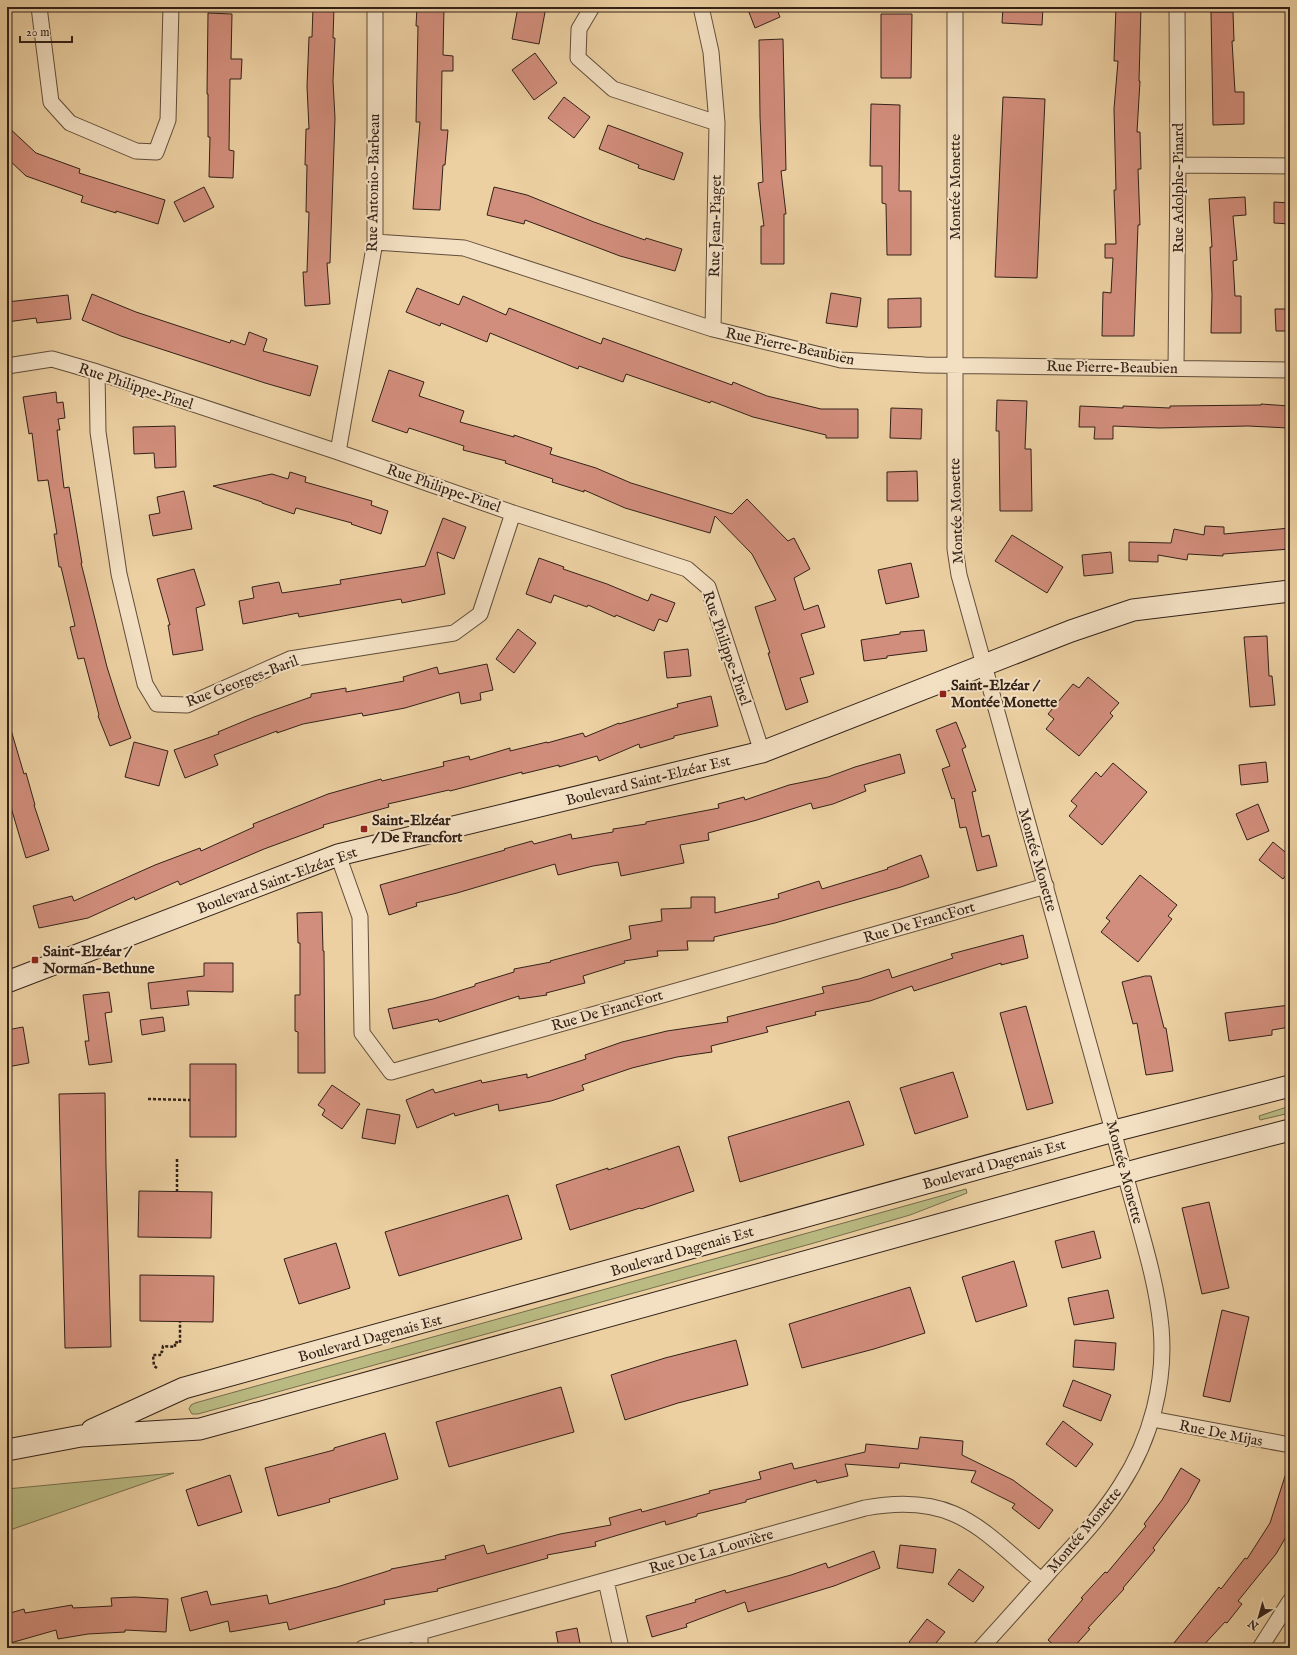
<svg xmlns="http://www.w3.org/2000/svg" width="1297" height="1655" font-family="'IM FELL English',serif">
  <rect width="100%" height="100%" fill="#ecd0a2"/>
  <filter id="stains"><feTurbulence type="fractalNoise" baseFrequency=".005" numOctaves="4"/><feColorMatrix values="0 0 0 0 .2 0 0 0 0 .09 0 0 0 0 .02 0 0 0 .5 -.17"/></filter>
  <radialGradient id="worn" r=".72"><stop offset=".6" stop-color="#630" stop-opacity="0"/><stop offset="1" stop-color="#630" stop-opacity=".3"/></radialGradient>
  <!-- green -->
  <path fill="#babb83" stroke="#766e4e" d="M1290 1106V1113L1260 1120 1259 1116Z
    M966 1189 967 1193 910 1215 814 1243 198 1414H192L189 1409 191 1405 195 1403Z
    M174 1473 7 1531V1489Z"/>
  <!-- building -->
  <path fill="#d28e7c" stroke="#322118" d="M313 7H334L333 38H335L333 81 335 118 330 263H327L330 304 305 306 303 272H307L309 212H306L307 165H305L306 129H309L307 86 309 37H312Z
    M417 7H444L443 55 453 56V71H442L441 130H448L445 165H443L440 210 413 209 420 122H416L418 26H416Z
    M518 7H546L539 44 512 39Z
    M747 7H776L780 17 755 28Z
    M1003 7H1043L1042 25 1002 23Z
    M1116 7H1141L1139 81H1140L1137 132H1140L1141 169H1138L1140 225H1138L1134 336H1102L1103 292 1111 293 1113 258H1105V244H1116L1114 190H1116L1114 109 1118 61H1114Z
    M1211 12H1233L1234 41H1232L1235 92H1244V124L1213 125Z
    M208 13 232 14 231 59H242L241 79H230L229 150 234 151 233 178 209 177 210 137H208V94H207Z
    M881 14H912L911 78H881Z
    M783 39 786 170 781 171 786 214H784V264H761V226H764L758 183 763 182 760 117 759 40Z
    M535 53 557 83 534 100 512 70Z
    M564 97 590 117 574 138 548 118Z
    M1003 97 1045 99 1037 278 995 277Z
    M871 104 900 105 899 191H911V255H887L886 204 882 203V166H870Z
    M608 125 683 153 674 180 638 168 639 165 599 149Z
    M7 126 36 153 80 169 79 173 165 200 158 224 116 211V213L81 202 83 196 26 176 7 158Z
    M204 187 214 207 184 222 174 202Z
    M494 187 527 195 594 222 645 240 646 238 682 249 675 271 620 256 525 220 524 224 487 215Z
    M1245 197 1246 215 1233 216 1237 260 1233 261 1235 296H1241V333H1211L1212 295 1210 247H1212L1209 199Z
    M1274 202 1290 203V224L1274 223Z
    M417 288 459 305 463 296 506 315 509 308 601 344 603 338 732 385 733 382 767 396 821 409H858V438H826V435L753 417 711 401 710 403 626 374 623 382 579 366 578 369 490 333 487 342 441 323 440 326 406 312Z
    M831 293 861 298 857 327 826 323Z
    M92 294 136 312 230 343 231 340 245 345 249 332 267 339 263 351 318 366 310 396 265 383 121 336 82 320Z
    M68 295 71 319 37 323 36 318 7 322V302Z
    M921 298V327L888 328V299Z
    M1275 309H1290V331H1276Z
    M389 370 424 382 419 396 464 411 460 422 514 437V435L552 448 550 454 596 468 631 483 732 514 747 499 788 541 794 538 810 569 794 578 804 610 818 605 825 627 801 634 814 674 800 678 808 702 786 710 768 653H770L755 607 776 600 752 554 715 516 710 533 625 508 584 490V492L552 482 553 479 505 463 506 461 463 450 464 446 409 428 407 433 372 421Z
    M56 392 57 403 63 402 65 418 58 419 60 430H57L64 488 69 487 82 563H81L107 667 119 705 131 738 110 746 98 716 99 715 84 658 78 659 70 627 75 626 61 567H59L54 534H57L48 480 38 481 32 433 29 434 23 397Z
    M997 400 1027 401 1025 449H1031L1032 511H1000L999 431H996Z
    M1261 404 1289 406 1288 428 1248 426 1159 428 1113 426V439H1094L1095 427H1079L1080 406 1123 408V406L1170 408V406L1261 405Z
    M891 408 922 409 921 439 890 438Z
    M175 426 176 467 155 468 154 453 134 454 133 427Z
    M917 471 918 501H887V472Z
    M290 472 306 477 305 482 372 501 371 505 388 511 381 534 351 524 352 523 296 508 294 514 262 503V502L213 486 272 474 288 479Z
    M184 491 192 529 153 536 149 515 160 513 157 497Z
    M443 518 466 527 454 559 437 552 445 594 402 603 401 599 299 617 298 613 243 624 239 601 254 598 252 587 279 582 282 593 341 584 340 580 425 566Z
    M1205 526 1224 527V534L1290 528V549L1223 554V556L1188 554 1187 560 1158 555V562L1129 561V542L1171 543 1174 529 1204 535Z
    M1012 535 1063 567 1047 593 995 561Z
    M1111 552 1113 573 1084 576 1082 555Z
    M539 558 564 567 563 569 607 584 648 601 651 594 675 603 667 622 659 619 654 631 616 615 615 617 588 605 587 607 554 595 551 603 526 594Z
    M911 563 919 597 886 604 878 570Z
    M194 569 205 605 196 608 203 650 173 655 168 625H170L157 579Z
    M518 629 536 643 514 673 496 659Z
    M924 630 927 651 887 656V658L864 661 861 640 900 634V632Z
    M1267 636 1269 676H1272L1275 705 1250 707 1244 637Z
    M688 649 691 676 667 678 664 652Z
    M487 664 493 690 480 693 481 700 461 704 459 692 405 708 363 716 362 713 303 724 277 733V731L214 755 218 765 185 778 174 750 219 734 218 732 254 717 311 697V694L346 688V692L404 681 403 677 437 667 439 674Z
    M1088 677 1119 703 1110 713 1113 716 1079 756 1046 729 1054 719 1048 714 1073 684 1079 688Z
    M711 696 718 726 674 736V738L640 748 639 744 599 761 597 756 559 767V765L522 774V772L450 791 449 790 388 804 389 807 323 825 324 827 264 849 180 885 178 881 135 900 134 897 88 918 39 928 33 906 72 896 74 901 155 865 200 848 201 851 254 827 253 824 328 794 381 779 382 781 444 766 443 762 469 756 470 760 510 748V751L547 742V743L583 733 585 737 619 723V724L678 707 677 704Z
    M956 722 966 747 962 749 976 791 972 792 982 837 989 835 997 866 977 871 966 827 960 828 954 798 952 799 942 769 950 766 936 730Z
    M7 730H11L24 774 26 773 35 805H34L49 850 26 858 7 794Z
    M134 742 168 751 159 786 125 777Z
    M900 754 905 773 864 785 866 791 833 804 813 809 811 803 757 820 708 833 709 840 680 845 684 863 621 876 618 862 593 866 558 875 555 864 457 893 416 903 417 906 389 915 380 885 505 850 504 849 532 841 534 844 571 834 572 839 613 832V829L646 824V822L719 808 718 804 744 797 745 800 789 785 828 777 855 767Z
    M1266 762 1268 782 1241 785 1239 765Z
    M1113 763 1147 792 1102 845 1069 816 1077 806 1071 801 1096 772 1101 777Z
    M1258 804 1269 831 1247 840 1236 814Z
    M1273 842 1290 856V870L1283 879 1259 860Z
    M921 855 929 877 901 887 775 923 714 937V941H687L688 950 657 951 658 956 624 961 625 963 583 976 585 983 546 993 547 995 519 999V996L439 1022 438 1019 393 1029 388 1009 433 999 475 986V984L514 972V969L551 962 550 961 631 939 629 926 662 921 661 909 691 908V897H715V913L779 898 778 894 819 881 822 889 888 869 887 868Z
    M1140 875 1177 905 1168 916 1172 919 1138 962 1101 932 1110 921 1106 918Z
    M322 912 323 951H324L325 1073H298V1032L295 1031V995H300V943H298L297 913Z
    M1023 935 1028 958 1001 965V963L914 991 912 986 870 1001 815 1012 816 1015 766 1027 768 1032 711 1046 712 1052 677 1057 632 1068 582 1085 584 1090 551 1101 499 1111 498 1104 455 1116 454 1113 417 1128 406 1100 433 1089 435 1093 481 1080 482 1083 527 1074V1078L586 1059 585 1055 622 1042 667 1031 728 1022 727 1017 824 993 822 987 859 979 889 969 892 978 953 958 951 954Z
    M204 963H233V992L187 991 189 1005 151 1009 148 983 204 976Z
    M1145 976H1151L1164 1028H1166L1173 1071 1146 1075 1137 1023 1133 1024 1122 982Z
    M109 992 112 1012 105 1013 112 1062 89 1065 85 1041H89L83 995Z
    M1290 1005V1027L1272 1030V1035L1229 1041 1225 1013Z
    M1026 1006 1053 1103 1027 1110 1000 1013Z
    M163 1017 165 1031 142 1035 140 1020Z
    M23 1027 29 1063 7 1067V1030Z
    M190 1064H236V1137H190Z
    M953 1072 968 1117 915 1134 900 1088Z
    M332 1085 360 1104 342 1129 322 1115 325 1110 318 1105Z
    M105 1093 106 1166 111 1347 65 1348 59 1094Z
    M849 1101 864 1145 740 1182 728 1137Z
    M367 1109 400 1115 395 1144 362 1138Z
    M679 1146 694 1191 641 1209 640 1208 570 1230 556 1185 608 1168V1170Z
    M139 1191 212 1192 211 1238 138 1237Z
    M508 1195 522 1239 399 1276 385 1232Z
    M1209 1202 1229 1288 1202 1294 1182 1208Z
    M1094 1231 1101 1258 1062 1268 1055 1241Z
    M336 1243 350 1288 299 1304 284 1259Z
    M1014 1261 1027 1306 976 1322 962 1277Z
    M140 1275 214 1276 213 1322 140 1321Z
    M910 1287 925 1333 874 1349 802 1368 789 1324Z
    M1108 1290 1114 1318 1074 1325 1068 1298Z
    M1222 1310 1249 1317 1230 1402 1203 1396Z
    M736 1340 748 1385 678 1403 625 1420 611 1375 665 1358Z
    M1075 1340 1116 1343 1114 1370 1073 1367Z
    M1073 1380 1111 1395 1101 1421 1063 1406Z
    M561 1387 574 1432 449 1467 436 1422Z
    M1063 1421 1093 1444 1076 1467 1046 1444Z
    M385 1433 398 1479 329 1499 330 1502 278 1516 265 1468 334 1450V1448Z
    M920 1437 963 1441 962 1455 1013 1480 1053 1510 1039 1529 1012 1508 1015 1504 971 1482 976 1471 900 1463 899 1468 845 1464 848 1476 817 1483 816 1480 746 1500V1502L697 1514V1516L666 1525 665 1521 595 1542 596 1546 547 1555 548 1558 437 1589 438 1591 384 1600 385 1604 289 1630 287 1622 230 1632 228 1621 190 1631 181 1598 207 1591 211 1605 267 1595 269 1604 337 1587 391 1570V1569L446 1559 445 1556 484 1545 487 1554 560 1534 611 1525 609 1518 641 1509 642 1512 710 1493 709 1491 761 1479 759 1472 792 1463 794 1469 865 1452 866 1444 918 1449Z
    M1181 1468 1200 1480 1188 1502 1153 1548 1155 1550 1123 1588 1124 1589 1088 1628 1090 1629 1073 1648H1057L1048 1640 1083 1599 1081 1598 1105 1572 1107 1573 1146 1526 1144 1524 1162 1500Z
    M1287 1470H1290V1530L1276 1554 1238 1601 1242 1604 1227 1623 1225 1622 1201 1648H1170L1219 1587 1221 1589 1245 1558 1247 1559 1270 1523Z
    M230 1475 242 1512 198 1526 186 1490Z
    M900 1545 936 1549 933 1573 897 1568Z
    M874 1551 880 1568 834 1586 748 1612 745 1602 686 1624 687 1627 652 1637 646 1616 696 1602 695 1600 725 1590 726 1593 791 1575 826 1563 828 1568Z
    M959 1569 984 1587 973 1602 948 1584Z
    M135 1597 168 1599 166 1632 125 1630V1632L88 1634 58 1639 56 1630 7 1644V1614L24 1609 25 1613 72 1605 73 1608 112 1606 111 1598Z
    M927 1619 945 1632 932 1648H917L909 1642Z
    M577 1628 581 1648H559L556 1632Z"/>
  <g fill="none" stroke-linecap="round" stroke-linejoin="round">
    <!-- street casing -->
    <g stroke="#604d3a" stroke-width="17">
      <path id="street" d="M39 7 51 102 70 123 136 151 156 152 168 120 171 7
        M592 7 579 29 578 58 613 89 717 123
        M701 7 711 52 717 123 713 329
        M955 7V549L959 575 979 647 1133 1203C1144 1243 1157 1285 1161 1327 1166 1382 1151 1439 1121 1485 1101 1517 1075 1544 1050 1571 1027 1597 1004 1623 981 1648
        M1178 165 1290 166
        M375 242 464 248 713 329 841 360 925 365 1290 370
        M7 366 52 359 97 372 338 452 513 513 687 569 708 587 762 752
        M1176 368 1178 165 1177 7
        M97 372 98 432 119 574 145 684 157 704 187 705 290 659 454 633 480 614 513 513
        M338 452 375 242V7
        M338 855 360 917 362 1033 391 1072 1046 886
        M1152 1419 1290 1445
        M606 1581 621 1648
        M420 1633V1648
        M363 1648 865 1508C953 1492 979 1527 1041 1580
        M1260 1648 1290 1601"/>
    </g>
    <!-- secondary casing -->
    <g stroke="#322118" stroke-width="23">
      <path id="secondary" d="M7 982 338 855 762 752 1071 631 1133 610 1290 591
        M92 1430 184 1388 1114 1131 1290 1086
        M7 1450 81 1436 200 1429 1144 1168 1290 1130"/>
    </g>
    <!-- path -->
    <path stroke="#322118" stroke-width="2.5" stroke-dasharray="3 2" stroke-linecap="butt" d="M148 1099 190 1100
      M177 1159V1191
      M157 1368 154 1366 153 1355H160V1352H162L163 1346 175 1347V1342L180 1343V1322"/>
    <!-- street -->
    <use href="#street" stroke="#f3e0c3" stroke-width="15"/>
    <!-- secondary -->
    <use href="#secondary" stroke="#f3e0c3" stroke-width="21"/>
  </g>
  <!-- markers -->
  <g fill="#8f2418" stroke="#f3e0c3" stroke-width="1.5">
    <rect x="939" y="690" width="8" height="8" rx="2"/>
    <rect x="360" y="825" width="8" height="8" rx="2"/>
    <rect x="31" y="956" width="8" height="8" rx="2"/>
  </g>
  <g text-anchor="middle" stroke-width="4" stroke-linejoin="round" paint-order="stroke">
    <!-- street labels -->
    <g font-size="15" fill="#322118" stroke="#f3e0c3">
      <text transform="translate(373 183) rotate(-89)" y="5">Rue Antonio-Barbeau</text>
      <text transform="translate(955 187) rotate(-90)" y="5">Montée Monette</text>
      <text transform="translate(1178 188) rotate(-90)" y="5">Rue Adolphe-Pinard</text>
      <text transform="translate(715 226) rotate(-89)" y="5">Rue Jean-Piaget</text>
      <text transform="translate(790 346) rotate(12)" y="5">Rue Pierre-Beaubien</text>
      <text transform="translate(1112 367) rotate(1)" y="5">Rue Pierre-Beaubien</text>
      <text transform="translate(136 386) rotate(18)" y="5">Rue Philippe-Pinel</text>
      <text transform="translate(444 488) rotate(19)" y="5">Rue Philippe-Pinel</text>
      <text transform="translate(956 511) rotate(-92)" y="5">Montée Monette</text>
      <text transform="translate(727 648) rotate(71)" y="5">Rue Philippe-Pinel</text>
      <text transform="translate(242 681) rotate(-21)" y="5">Rue Georges-Baril</text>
      <text transform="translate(648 780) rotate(-14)" y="5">Boulevard Saint-Elzéar Est</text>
      <text transform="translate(1038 860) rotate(74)" y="5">Montée Monette</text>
      <text transform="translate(277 880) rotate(-20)" y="5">Boulevard Saint-Elzéar Est</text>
      <text transform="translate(919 922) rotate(-16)" y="5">Rue De FrancFort</text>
      <text transform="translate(607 1010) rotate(-16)" y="5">Rue De FrancFort</text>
      <text transform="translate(994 1164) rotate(-16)" y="5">Boulevard Dagenais Est</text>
      <text transform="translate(1125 1172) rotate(75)" y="5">Montée Monette</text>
      <text transform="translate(682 1251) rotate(-16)" y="5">Boulevard Dagenais Est</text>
      <text transform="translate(370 1338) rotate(-15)" y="5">Boulevard Dagenais Est</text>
      <text transform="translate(1221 1433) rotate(11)" y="5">Rue De Mijas</text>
      <text transform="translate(1084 1530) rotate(-50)" y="5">Montée Monette</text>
      <text transform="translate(711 1551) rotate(-16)" y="5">Rue De La Louvière</text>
    </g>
    <!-- poi labels -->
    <g font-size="15" font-weight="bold" fill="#322118" stroke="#f3e0c3" text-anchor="start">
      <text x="951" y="690">Saint-Elzéar /<tspan x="951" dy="17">Montée Monette</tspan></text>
      <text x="372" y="825">Saint-Elzéar<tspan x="372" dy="17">/ De Francfort</tspan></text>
      <text x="43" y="956">Saint-Elzéar /<tspan x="43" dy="17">Norman-Bethune</tspan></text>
    </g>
  </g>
  <!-- margin -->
  <rect width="1297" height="1655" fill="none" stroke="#ecd0a2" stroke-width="24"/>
  <rect x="8" y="8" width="1281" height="1639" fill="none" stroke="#322118" stroke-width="2"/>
  <rect x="12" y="12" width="1273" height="1631" fill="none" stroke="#322118"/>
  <!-- north arrow -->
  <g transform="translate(1259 1617) rotate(217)" stroke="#f3e0c3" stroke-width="3" paint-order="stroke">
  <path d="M0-3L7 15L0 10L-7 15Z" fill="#322118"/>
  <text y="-6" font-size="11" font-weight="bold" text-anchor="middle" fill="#322118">N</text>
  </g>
  <!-- scale -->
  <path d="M20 36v6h52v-6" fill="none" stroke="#322118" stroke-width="2"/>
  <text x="26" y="36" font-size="12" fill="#322118" stroke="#f3e0c3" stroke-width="3" paint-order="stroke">20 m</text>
  <rect width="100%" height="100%" filter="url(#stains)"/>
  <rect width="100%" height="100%" fill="url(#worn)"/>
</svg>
